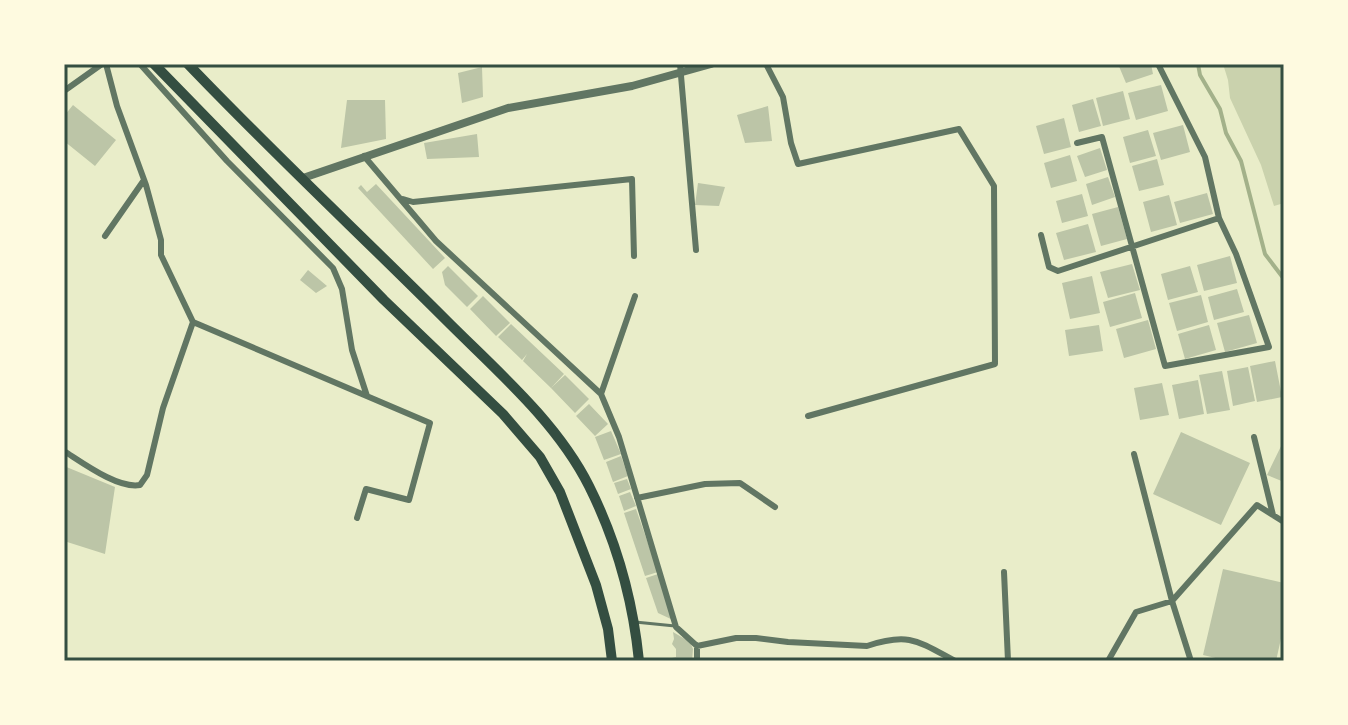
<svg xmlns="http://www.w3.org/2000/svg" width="1348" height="725" font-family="'Exo 2',sans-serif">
  <rect width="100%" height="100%" fill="#e9edc9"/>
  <!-- green -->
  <path fill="#cad2ad" d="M1223 64H1284V203L1274 206 1261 165 1230 98 1228 80Z"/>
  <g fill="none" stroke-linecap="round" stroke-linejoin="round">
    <!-- stream -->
    <path stroke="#a3b18a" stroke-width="4" d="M1198 64 1200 75 1220 109 1226 133 1241 161 1265 254 1284 279"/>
  </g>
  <!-- building -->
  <path fill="#bcc5a7" d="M1118 64H1151L1153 74 1126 83Z
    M482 67 483 97 462 103 458 73Z
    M1161 85 1168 111 1136 120 1128 93Z
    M1123 91 1130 119 1103 126 1096 98Z
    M1093 99 1101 126 1079 132 1072 105Z
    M347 100H385L386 139 341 148Z
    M73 105 116 140 95 166 64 141V116Z
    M768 106 772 141 745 143 737 115Z
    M1064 118 1071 147 1044 154 1036 126Z
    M1183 125 1190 152 1161 160 1153 133Z
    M1148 130 1156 156 1130 163 1123 137Z
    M477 134 479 157 427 159 424 143Z
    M1100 148 1107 170 1085 177 1077 156Z
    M1070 155 1077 181 1051 188 1044 163Z
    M1157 159 1164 185 1139 191 1132 166Z
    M1108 177 1115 197 1092 205 1086 184Z
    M698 183 725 187 719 206 695 205Z
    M376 184 445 258 433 269 358 188 361 185 367 192Z
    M1207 193 1213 214 1180 223 1174 202Z
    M1082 194 1088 216 1062 223 1056 201Z
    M1169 195 1177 225 1151 232 1143 202Z
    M1118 207 1127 239 1101 246 1092 214Z
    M1088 224 1096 252 1064 260 1056 233Z
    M1230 256 1237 283 1204 291 1197 265Z
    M1132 264 1140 290 1108 298 1100 272Z
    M448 266 478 296 467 307 445 285 442 272Z
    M1190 266 1198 292 1168 300 1161 274Z
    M308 270 327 286 316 293 300 280Z
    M1092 276 1100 313 1070 319 1062 283Z
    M1237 289 1244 312 1214 320 1208 297Z
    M1135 293 1142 318 1110 327 1103 302Z
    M1201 295 1208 322 1177 331 1169 303Z
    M483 296 510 323 496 336 470 309Z
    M1249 315 1257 343 1225 352 1217 323Z
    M1148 320 1156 349 1124 358 1116 329Z
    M511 324 564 374 551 388 523 361 527 354 522 360 498 337Z
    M1099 325 1103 351 1069 356 1065 330Z
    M1209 325 1216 350 1185 359 1178 334Z
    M1275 361 1282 397 1257 402 1250 366Z
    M1248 367 1255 401 1233 406 1227 371Z
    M1222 371 1230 410 1207 414 1199 375Z
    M565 375 589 399 575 413 551 388Z
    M1198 380 1204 414 1179 419 1172 385Z
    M1162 383 1169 415 1140 420 1134 388Z
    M589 404 608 424 595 436 576 416Z
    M611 431 621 454 604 460 595 437Z
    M1181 432 1250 463 1221 525 1153 494Z
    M1284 440V482L1267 475Z
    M621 456 628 476 613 482 606 462Z
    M64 466 115 487 105 554 64 541Z
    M627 479 631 489 618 494 614 483Z
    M630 492 636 506 624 511 619 496Z
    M636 509 658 572 645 576 624 513Z
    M1223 569 1284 583V625L1276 661H1228L1203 655Z
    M658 574 673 620 658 613 646 578Z
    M673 632 690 642 693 649 692 661H672V658L676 657V649L672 644 674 639Z"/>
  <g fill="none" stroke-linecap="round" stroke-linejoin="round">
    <!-- service -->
    <path stroke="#617663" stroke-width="3" d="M635 622 675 626"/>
    <!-- minor -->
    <path stroke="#617663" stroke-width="6" d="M140 64 227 161 333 268 342 289 352 350 367 396
      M680 64 696 250
      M766 64 783 97 791 143 798 164 959 129 994 186 995 364 808 416
      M64 91 102 64
      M1077 143 1102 137 1165 366 1269 347 1236 254 1219 218
      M364 156 436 241 601 394 619 437 676 627 697 646V661
      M403 199 413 202 632 179 634 256
      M1041 235 1049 267 1058 271 1219 218 1205 157 1158 64
      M105 236 144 180
      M193 322 430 423 409 500 366 489 357 518
      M601 394 635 296
      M1254 437 1273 515
      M64 451C83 463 118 489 140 485L147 475 163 408 193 322 161 255V240L146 185 117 106 106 64
      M1134 454 1172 601 1190 658
      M637 498 705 484 740 483 775 507
      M1004 572 1008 661
      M697 646 736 638H756L788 642 867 646C909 632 918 641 955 661
      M1108 661 1136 612 1172 601 1257 505 1284 522"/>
    <!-- tertiary -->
    <path stroke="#617663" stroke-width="8" d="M303 178 508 108 632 86 711 64"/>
    <!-- primary -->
    <path stroke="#344e41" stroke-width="10" d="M154 64 384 300 503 414 540 457 560 492 596 585 608 629 612 661
      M188 64C272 152 361 235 447 321 497 371 557 422 589 486 616 540 633 601 639 661"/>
  </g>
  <!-- border -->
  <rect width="1348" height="725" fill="none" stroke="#fefae0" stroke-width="132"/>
  <rect x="66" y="66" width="1216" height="593" fill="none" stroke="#344e41" stroke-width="3"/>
</svg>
